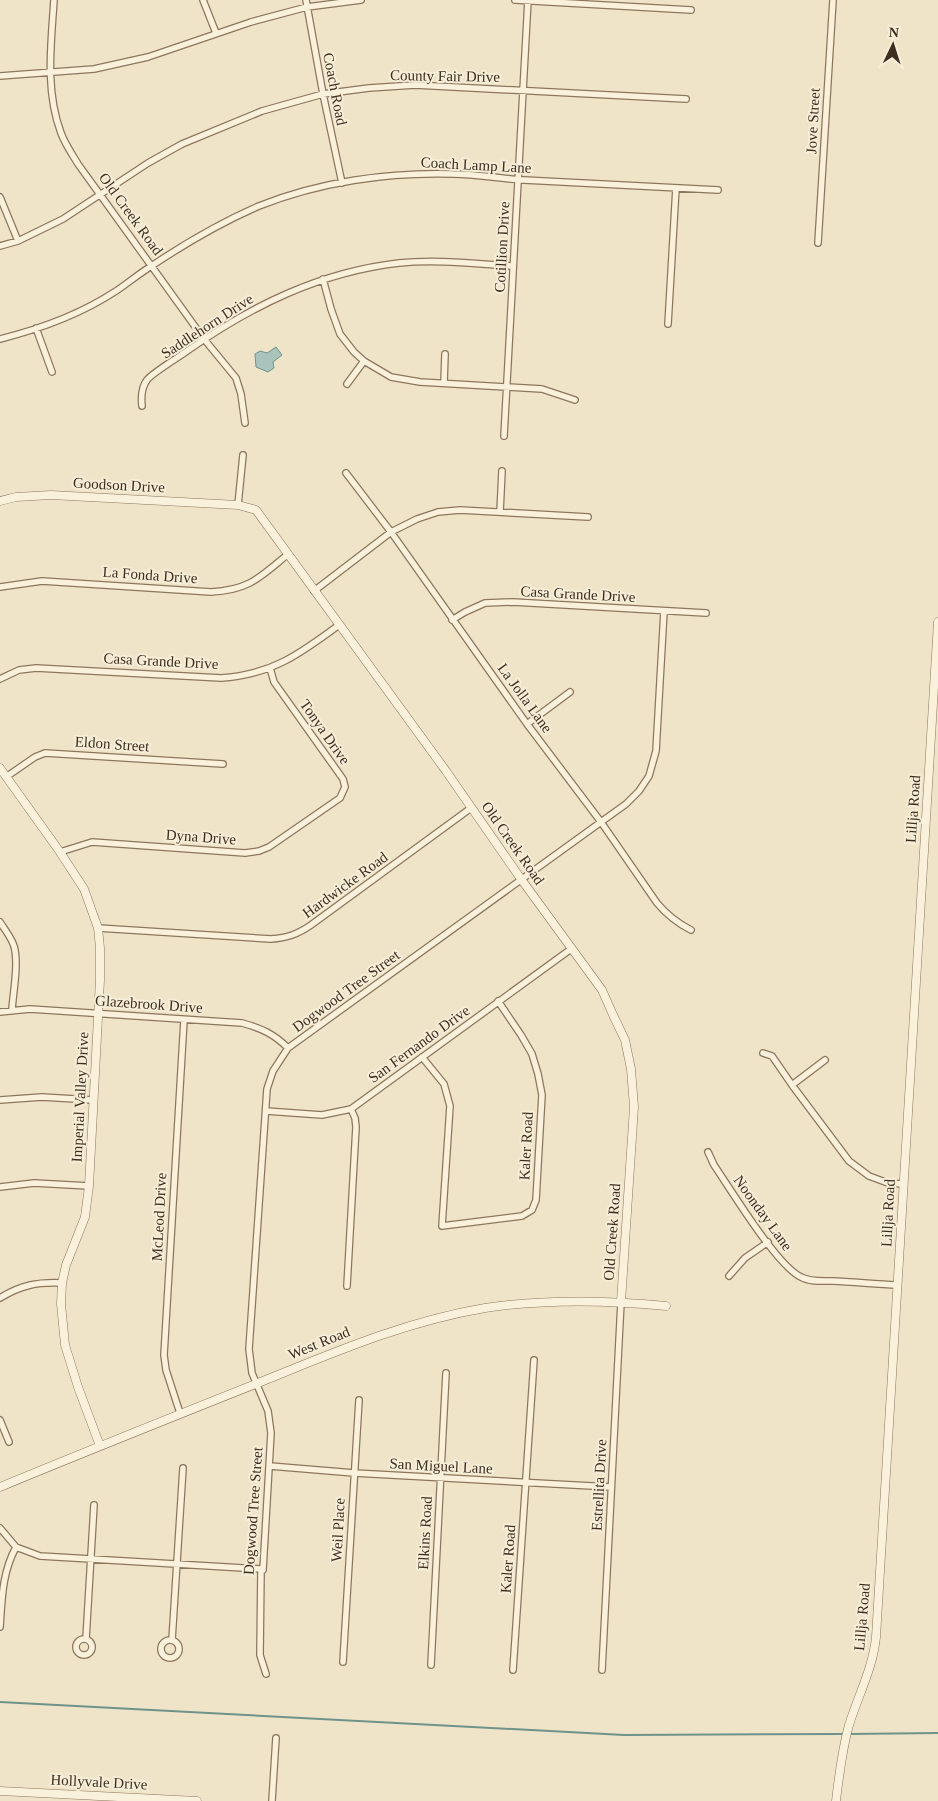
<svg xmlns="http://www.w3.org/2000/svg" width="938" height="1801" font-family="Georgia,serif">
  <rect width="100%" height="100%" fill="#f0e4c8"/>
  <!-- water -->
  <path fill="#a9c4bc" stroke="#6f938a" d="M276 347 282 355 273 362 274 368 268 372 256 367 255 354 260 351 267 353Z"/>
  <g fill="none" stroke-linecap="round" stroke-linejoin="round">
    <!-- stream -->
    <path stroke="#6f938a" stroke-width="2" d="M0 1702 624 1735 844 1734
      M849 1734 938 1733"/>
    <!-- minor casing -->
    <g stroke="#8d765c" stroke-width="8">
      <path id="minor" d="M54 0C51 45 45 90 61 133 65 144 72 154 78 164L204 339 236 378 241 394 245 423
        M203 0 216 33
        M306 0 323 94 342 183
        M515 0 691 10
        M0 76 94 69 148 57 251 22 307 7 361 0
        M0 197 18 241
        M818 243 833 0
        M0 246 18 241 63 219 148 163 182 144 262 111 323 94 369 88 415 85 686 99
        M323 279 331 309 340 334 354 352 364 361 391 377 420 382 542 389 575 400
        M668 324 676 188
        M36 328 52 372
        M0 339C40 329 81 314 116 291 128 283 140 273 153 265 186 243 222 222 259 206 319 182 388 172 453 174 477 174 500 179 524 180 589 183 653 187 718 190
        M444 383 445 354
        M347 384 364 361
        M142 406C141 397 141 388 147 380 152 373 179 357 187 351 251 306 320 272 399 263 437 259 476 264 513 266
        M504 436 528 0
        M346 473 391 532 527 724 601 822 657 903C667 915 677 923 691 930
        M238 505 243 455
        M500 512 502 471
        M0 587 42 581 211 592C249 590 259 578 287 555
        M314 591 391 532 417 519 438 512 460 510 588 517
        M452 620 465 612 485 603 513 602 706 613
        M0 679 19 670 36 668 221 678C271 675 300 654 339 625
        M527 724 570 692
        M6 777 35 757 45 753 223 764
        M60 852 92 842 245 853 259 851 269 847 340 798 345 787 343 779 274 682 270 668
        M0 922C5 930 11 937 14 946 19 963 13 993 12 1010
        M98 928 271 939C287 938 298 934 311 925L471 808
        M0 1012 30 1009 242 1023C261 1028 274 1034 288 1048
        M763 1053 772 1056 792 1085 849 1161 869 1176 888 1183 903 1184
        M422 1057 444 1084 450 1106 442 1226 522 1216 532 1210 536 1200 542 1095 538 1074 532 1054 521 1035 498 1001
        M792 1085 825 1060
        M0 1100 42 1097 92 1100
        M266 1111 322 1115 351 1109 571 949
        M708 1152 714 1165C731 1190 777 1266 801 1277 810 1282 822 1281 832 1281 854 1282 875 1284 897 1285
        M0 1187 34 1183 89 1186
        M729 1276 745 1258 768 1242
        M347 1286 356 1127 355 1118 351 1109
        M0 1298C21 1285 37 1282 62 1283
        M180 1413 166 1370 164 1355 184 1020
        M0 1420 9 1442
        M270 1466 354 1473 611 1487
        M0 1528 16 1547 40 1556 261 1569
        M0 1627C2 1599 2 1573 16 1547
        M86 1639 94 1505
        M76 1647a8 8 0 1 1 16 0a8 8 0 1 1-16 0Z
        M161 1649a9 9 0 1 1 18 0a9 9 0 1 1-18 0Z
        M172 1640 183 1468
        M343 1662 359 1400
        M431 1665 446 1373
        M513 1670 534 1360
        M602 1670 621 1302
        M266 1674 260 1655 261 1569 263 1570 271 1433 268 1411 252 1373 249 1349 267 1089 273 1071 288 1048 601 822 626 804 639 791 649 776 656 751 664 611
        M272 1801 276 1738"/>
    </g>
    <!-- tertiary casing -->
    <g stroke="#8d765c" stroke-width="9">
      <path id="tertiary" d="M0 501 16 497 51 495 238 505 256 510 446 771 521 879 602 990 614 1017 625 1040 631 1069 634 1107 621 1302
        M0 768 60 852 84 889 98 928 100 948V980L89 1186 85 1217 66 1265 62 1283 61 1304 65 1345 78 1387 100 1446
        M0 1487C87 1451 175 1416 263 1381 335 1352 407 1321 485 1308 545 1299 605 1300 666 1306
        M0 1791 197 1801
        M836 1801C839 1775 842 1750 849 1725 858 1696 873 1668 876 1637L938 622"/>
    </g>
    <!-- minor -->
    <use href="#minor" stroke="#faf1dc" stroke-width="5.5"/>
    <!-- tertiary -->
    <use href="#tertiary" stroke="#faf1dc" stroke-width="8"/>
  </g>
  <g text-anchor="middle" stroke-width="4" stroke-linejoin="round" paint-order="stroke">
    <!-- street labels -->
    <g font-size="15" fill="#3d2e20" stroke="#f7eed8">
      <text transform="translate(445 76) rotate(1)" y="5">County Fair Drive</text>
      <text transform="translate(335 89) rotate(79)" y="5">Coach Road</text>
      <text transform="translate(813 121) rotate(-87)" y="5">Jove Street</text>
      <text transform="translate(476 165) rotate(3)" y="5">Coach Lamp Lane</text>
      <text transform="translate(131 214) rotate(54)" y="5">Old Creek Road</text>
      <text transform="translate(502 247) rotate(-87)" y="5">Cotillion Drive</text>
      <text transform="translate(207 326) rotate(-33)" y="5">Saddlehorn Drive</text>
      <text transform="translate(119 485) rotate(3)" y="5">Goodson Drive</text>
      <text transform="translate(150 575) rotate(4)" y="5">La Fonda Drive</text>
      <text transform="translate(578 594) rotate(3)" y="5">Casa Grande Drive</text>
      <text transform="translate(161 661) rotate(3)" y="5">Casa Grande Drive</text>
      <text transform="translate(525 698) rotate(54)" y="5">La Jolla Lane</text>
      <text transform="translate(325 732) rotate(55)" y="5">Tonya Drive</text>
      <text transform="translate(112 744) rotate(4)" y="5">Eldon Street</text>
      <text transform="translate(913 809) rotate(-86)" y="5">Lillja Road</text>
      <text transform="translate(201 837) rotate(4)" y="5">Dyna Drive</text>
      <text transform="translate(513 843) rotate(55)" y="5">Old Creek Road</text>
      <text transform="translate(345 885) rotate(-36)" y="5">Hardwicke Road</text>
      <text transform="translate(346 991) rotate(-36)" y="5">Dogwood Tree Street</text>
      <text transform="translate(149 1004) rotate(4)" y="5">Glazebrook Drive</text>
      <text transform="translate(419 1044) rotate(-36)" y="5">San Fernando Drive</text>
      <text transform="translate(80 1097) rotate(-87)" y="5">Imperial Valley Drive</text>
      <text transform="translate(526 1146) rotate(-87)" y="5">Kaler Road</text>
      <text transform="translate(763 1213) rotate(54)" y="5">Noonday Lane</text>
      <text transform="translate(888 1213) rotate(-87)" y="5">Lillja Road</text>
      <text transform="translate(159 1217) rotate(-87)" y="5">McLeod Drive</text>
      <text transform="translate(612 1232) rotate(-86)" y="5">Old Creek Road</text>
      <text transform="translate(319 1343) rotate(-22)" y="5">West Road</text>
      <text transform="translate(441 1466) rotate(3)" y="5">San Miguel Lane</text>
      <text transform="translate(599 1485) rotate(-87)" y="5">Estrellita Drive</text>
      <text transform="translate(253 1511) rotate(-86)" y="5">Dogwood Tree Street</text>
      <text transform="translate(338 1530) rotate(-87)" y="5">Weil Place</text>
      <text transform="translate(425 1533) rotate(-87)" y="5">Elkins Road</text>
      <text transform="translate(508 1559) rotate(-86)" y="5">Kaler Road</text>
      <text transform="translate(862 1617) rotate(-85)" y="5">Lillja Road</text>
      <text transform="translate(99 1782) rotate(3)" y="5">Hollyvale Drive</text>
    </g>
  </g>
  <!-- north arrow -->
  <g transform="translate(893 45) rotate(4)" stroke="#f7eed8" stroke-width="4" paint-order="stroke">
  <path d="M0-4L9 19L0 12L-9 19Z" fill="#3d2e20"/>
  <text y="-8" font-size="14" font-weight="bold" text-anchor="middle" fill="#3d2e20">N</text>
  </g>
</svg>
